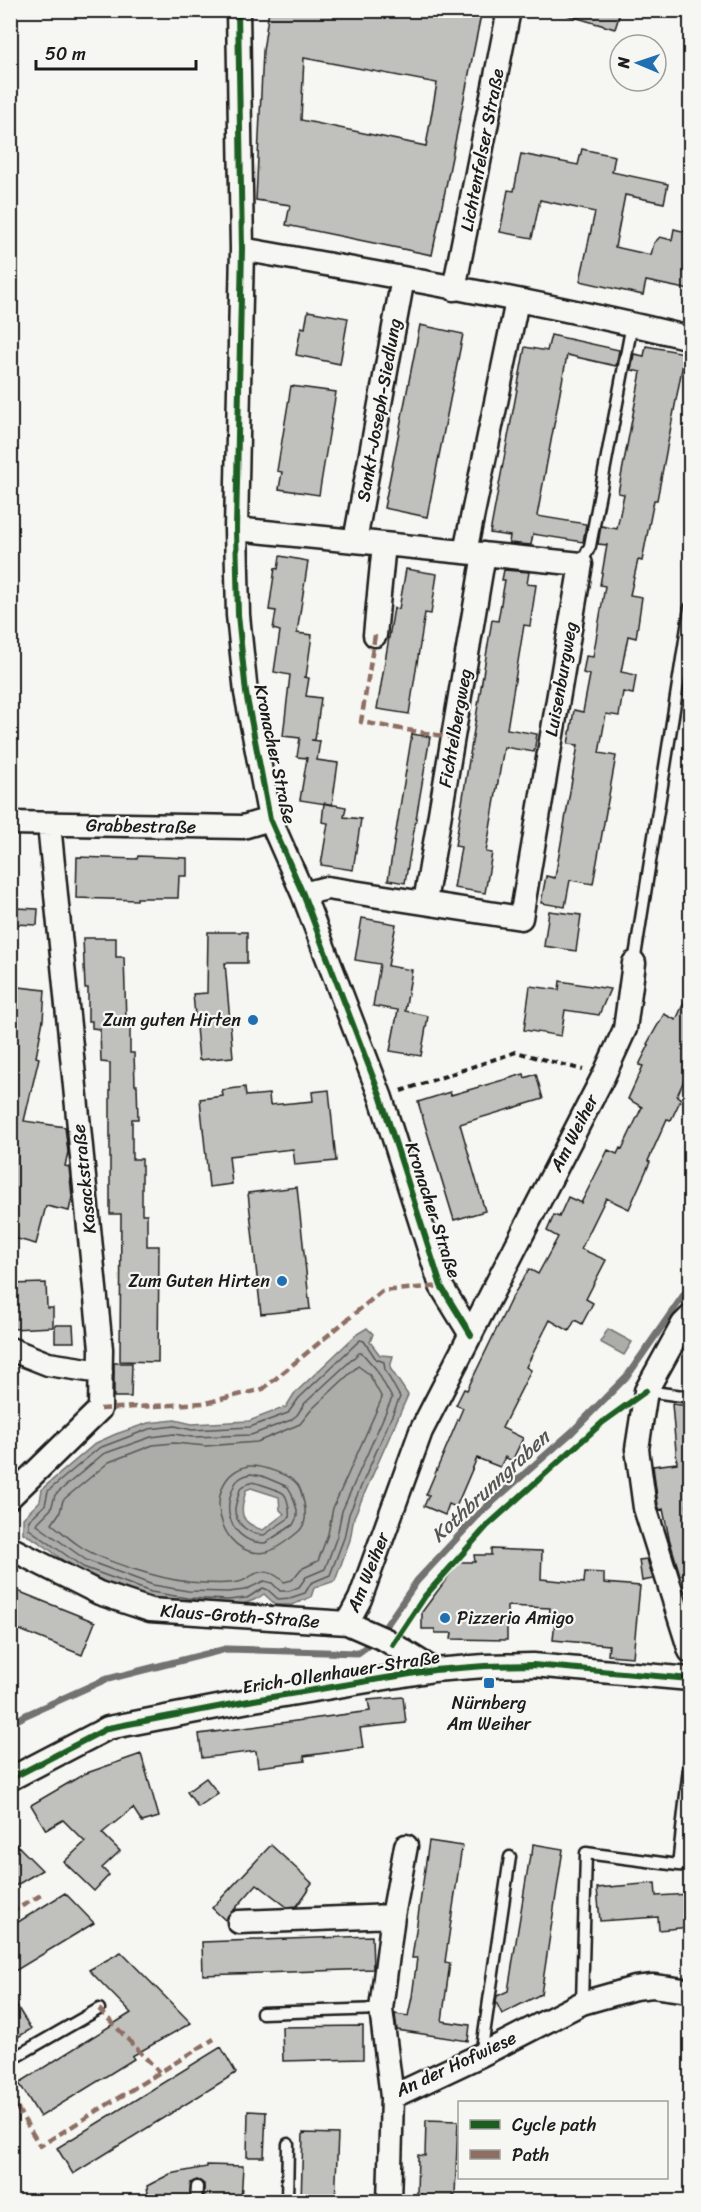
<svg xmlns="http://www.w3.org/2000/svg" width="701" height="2212" font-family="Sriracha,sans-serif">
  <rect width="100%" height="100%" fill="#f6f6f2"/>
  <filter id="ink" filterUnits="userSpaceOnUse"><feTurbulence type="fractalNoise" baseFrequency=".0167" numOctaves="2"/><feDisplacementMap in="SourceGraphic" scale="12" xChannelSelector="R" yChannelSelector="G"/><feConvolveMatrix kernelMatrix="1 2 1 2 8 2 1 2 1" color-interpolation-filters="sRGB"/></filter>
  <g filter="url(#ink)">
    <!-- water -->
    <path fill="#acaca9" stroke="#727271" stroke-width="1.5" fill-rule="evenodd" d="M367 1328 373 1334 370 1342 380 1355 393 1356 390 1368 408 1395 354 1517 350 1540 335 1581 314 1588 311 1597 292 1605H276L264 1594C226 1624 119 1592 79 1572 67 1565 58 1556 46 1547 39 1542 31 1537 23 1533V1518L40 1501 42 1489 96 1443 116 1434 148 1423 175 1420 192 1424 249 1421 286 1407 294 1394 357 1334ZM251 1488 279 1497 280 1510 284 1514 263 1530C237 1522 241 1511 246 1490Z
      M608 1329 632 1342 624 1355 600 1342Z"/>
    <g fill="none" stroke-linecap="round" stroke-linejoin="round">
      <!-- shore -->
      <path stroke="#565654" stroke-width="1.5" d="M360 1340 364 1341 376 1359 384 1362 385 1370 400 1397 349 1514 344 1538 330 1575 311 1583 305 1593 290 1598 278 1599 268 1590 263 1588 247 1598 228 1600 187 1598 151 1592 83 1567 29 1529V1520L45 1505 48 1491 99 1448 149 1429 175 1426 192 1430 250 1427 288 1413 299 1398Z
        M359 1353H362L376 1369 392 1398 342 1511 337 1536 325 1569 306 1577 299 1587 289 1591H280L272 1583 264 1581 245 1590 228 1592 188 1591 153 1585 86 1560 37 1525 38 1522 51 1509 55 1495 103 1454 151 1437 174 1434 192 1437 251 1435 291 1420 297 1415 305 1403Z
        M358 1366 369 1374 382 1398 333 1508 328 1534 318 1561 301 1569 292 1580 284 1582C275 1573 263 1568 251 1576 247 1578 245 1581 239 1582 223 1585 205 1583 189 1582 160 1579 100 1561 77 1544 68 1538 60 1530 52 1524L60 1512 63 1500 109 1462 153 1445 174 1443 206 1446 257 1442 300 1424 312 1409Z
        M248 1466C261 1465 291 1475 298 1485 302 1491 302 1497 304 1503 306 1514 307 1524 298 1532 291 1538 275 1550 267 1552 217 1561 199 1477 248 1466Z
        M251 1474 262 1476 288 1487 292 1494 297 1510V1517L293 1525 265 1543C239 1543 224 1521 230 1497 234 1484 236 1477 251 1474Z
        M250 1482C255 1482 280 1490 284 1494 288 1498 290 1513 289 1518L264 1535C250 1535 234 1524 235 1508 236 1502 239 1495 240 1489Z"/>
      <!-- stream -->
      <path stroke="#727271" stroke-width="7" d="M10 1724 26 1715 104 1680 226 1649 358 1653 377 1639 417 1581 482 1511 572 1432 628 1375 690 1286"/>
    </g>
    <!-- building -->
    <path fill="#c0c0bd" stroke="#1c1c1c" stroke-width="1.5" fill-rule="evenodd" d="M269 10H482L432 255 286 225 290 205 256 200 263 51ZM304 58 437 83 426 146 301 120Z
      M568 10H621L615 29 567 15Z
      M582 149 615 156 612 172 668 184 664 203 625 195 615 247 651 255 654 243 660 237 672 240 674 229 690 233V290L646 281 643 295 580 281 595 212 540 200 532 238 500 232 508 190 514 191 521 154 578 165Z
      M308 311 348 318 340 364 296 355 301 327 305 328Z
      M420 325 463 334 427 517 384 508Z
      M551 335 619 350 616 366 567 355 548 457 537 516 586 524 583 542 533 534 531 545 509 543 510 536 490 533 525 347 547 351Z
      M646 346 685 353 657 500H654L642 561 638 560 630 595 642 597 636 638 628 636 621 672 636 675 633 694 623 692 619 716 606 714 599 753 616 756 593 884 570 880 565 907 541 903 546 876 555 878 578 745 568 744 572 722 574 710 583 712 590 675 583 673 586 656 593 657 605 586 600 585 607 545 598 544 601 526 617 529 624 494 618 493 641 372 631 370 634 354 644 356Z
      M291 386 336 392 319 495 279 489 282 472 277 471Z
      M280 556 308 561 297 633 312 635 306 677H303L309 678 306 696 321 698 315 740H311L320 741 317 760 338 763 332 805 300 800 307 758 297 757 300 738 283 736 290 675 274 672 280 631 273 629 276 611 269 610 275 568 278 569Z
      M406 569 437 574 431 614 425 613 409 714 377 709 394 608 399 609Z
      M504 570 529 572 527 584 536 585 530 626 524 625 507 729 537 734 534 752 504 747 486 852 492 853 485 893 454 888 461 847 455 846 492 620 498 621 505 580H502Z
      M412 734 430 737 405 883 388 880Z
      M324 803 346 807 344 817 361 819 353 870 321 865 328 823 322 822Z
      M138 856 187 858V876H179L178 898H137V900L76 898 77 857 137 859Z
      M15 908 38 909 37 925 14 924Z
      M549 911 581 915 576 951 544 946Z
      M362 918 396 924 388 966 412 970 405 1011 428 1016 421 1056 390 1051 398 1010 373 1006 380 964 355 960Z
      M208 932H247V963H225L233 1057 199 1060 193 994 207 993Z
      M83 938H116V957H124L126 1021H130V1053H134L135 1085H137L138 1119H132V1159H142V1214H147V1246H159L158 1362 120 1361 121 1214H110V1063L101 1062 100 1029 92 1028V1021H88V988H85Z
      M560 981 610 989 599 1015 565 1010 561 1036 524 1030 530 986 559 990Z
      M10 986 45 990 43 1020 36 1057 39 1058 24 1121 65 1127 68 1152 65 1166 69 1167 72 1197 69 1211 46 1206 36 1244 10 1237Z
      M690 989V1067L677 1096 681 1099 671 1120 667 1119 648 1161 650 1162 629 1209 606 1198 581 1249 606 1260 586 1299 593 1303 582 1324 575 1320 569 1331 550 1320 526 1367 531 1370 502 1428 523 1438 512 1461 505 1457 500 1467 477 1458 456 1507 449 1504 445 1515 424 1506 429 1495H426L463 1408 456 1405 464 1389 467 1390 511 1299 529 1269 538 1274 558 1237 547 1231 554 1215 559 1217 568 1197 581 1203 608 1150 617 1154 620 1148 622 1149 642 1107 628 1099 643 1066 639 1065 649 1045 647 1044 664 1014 676 1020Z
      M524 1074 525 1078 536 1074 543 1099 460 1124 485 1211 454 1220 418 1102 450 1092 451 1095Z
      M245 1087 246 1096 269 1094 270 1105 313 1101 312 1092 329 1090 336 1161 295 1165 293 1149 229 1156 232 1184 209 1187 200 1099 223 1096 222 1090Z
      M297 1187 310 1309 261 1314 248 1193Z
      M46 1283 47 1308H53V1327L12 1329 11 1284Z
      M55 1325H73L74 1342H55Z
      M114 1363H132L131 1397H114Z
      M672 1404 690 1406V1480H687L690 1503 687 1505 690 1525V1574L680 1575 669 1538 663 1509 660 1510 658 1505 653 1466 677 1463Z
      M491 1549 542 1551 541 1579 584 1583 585 1572 604 1573V1583L640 1586 633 1657 608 1655 609 1645 553 1640 555 1619 549 1618 550 1608 507 1606V1640L451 1639 452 1633H435V1629H422V1612L459 1562H475L474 1555H491Z
      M647 1559 653 1579 642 1581 639 1560Z
      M10 1588 95 1622 82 1655 10 1626Z
      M403 1697 406 1723 360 1728 363 1748 304 1756 305 1761 258 1767 256 1751 202 1758 199 1734 370 1711 368 1700Z
      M141 1754 159 1817 142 1822 133 1808 102 1833 120 1851 102 1868 109 1875 94 1891 64 1862 85 1842 63 1820 46 1830 31 1805 84 1774Z
      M206 1778 218 1793 198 1807 187 1792Z
      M10 1838 42 1870 10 1889Z
      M429 1841 462 1846 445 1962 450 1963 442 2021 470 2025 468 2041 397 2030 395 2014 408 2016 412 1997 417 1958H412Z
      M533 1844 563 1849 541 1994 502 2014 496 2002 497 1996 508 1991 530 1855H532Z
      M271 1845 312 1883 308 1888 309 1889 297 1906 287 1907 257 1884 225 1920 212 1908Z
      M655 1883 656 1896 690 1894V1927L659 1930 658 1917 600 1921 597 1888Z
      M65 1893 94 1923 10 1974V1927Z
      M372 1936 373 1969 203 1975 202 1942Z
      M121 1952 191 2023 132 2056 134 2059 40 2117 19 2083 131 2013 89 1970Z
      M10 1995 31 2029 10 2042Z
      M363 2026V2059L283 2061 282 2027Z
      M221 2047 236 2073 73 2174 57 2148Z
      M248 2111 266 2112 264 2157H247Z
      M426 2120 458 2121 455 2195H453V2202H421V2194H417L418 2155 425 2156Z
      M303 2133 338 2134 335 2202H301Z
      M207 2165 243 2166 241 2202H204V2184L197 2180 191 2183 189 2202H149L147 2186 170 2174 207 2167Z"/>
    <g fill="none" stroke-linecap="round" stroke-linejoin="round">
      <!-- lane casing -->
      <g stroke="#1c1c1c" stroke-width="15">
        <path id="lane" d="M581 564 590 546 632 324
          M634 963 690 608
          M646 1391 690 1397
          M690 1759 678 1865 690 1866
          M582 2003 586 1853 678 1865
          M262 2013 381 2009
          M481 2055 510 1857
          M10 2060 99 2009
          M196 2202 197 2187
          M287 2202 288 2144"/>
      </g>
      <!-- street casing -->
      <g stroke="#1c1c1c" stroke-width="27">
        <path id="street" d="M238 10 242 249 236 529 238 615 246 693 270 819 303 894 381 1098 441 1286 471 1335
          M242 249C392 276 543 302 690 338
          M454 289 509 10
          M236 529 581 564 521 918 327 888 303 894
          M355 541 403 278
          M465 552 517 301
          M375 635 384 544
          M10 823 243 827 270 819
          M425 902 484 554
          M690 1317 683 1324 646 1391 637 1449 645 1508 690 1651
          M10 1349 48 1364 101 1372
          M10 1497 100 1409 101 1349 49 824
          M10 1548 99 1593 150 1610 347 1623 386 1640 434 1670
          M347 1623 360 1599 421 1431 604 1075 625 1029 634 963
          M10 1779 108 1728 254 1700 434 1670 485 1666 533 1665 690 1679
          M406 1846 393 1916 381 2009 392 2097 481 2055 582 2003 635 1988 653 1986 690 1991
          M239 1922 393 1916
          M389 2202 392 2097"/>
      </g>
      <!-- path -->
      <path stroke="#1c1c1c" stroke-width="4" stroke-dasharray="6 4.5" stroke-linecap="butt" d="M401 1091 516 1052 583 1070"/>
      <!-- lane -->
      <use href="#lane" stroke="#f6f6f2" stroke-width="10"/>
      <!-- street -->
      <use href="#street" stroke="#f6f6f2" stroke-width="22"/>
      <!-- quiet -->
      <path stroke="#8d6e63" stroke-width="4.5" stroke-dasharray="9 4.5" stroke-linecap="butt" d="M375 635 361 722 454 738
        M100 1409 205 1403 263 1389 382 1291 441 1286
        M10 1913 41 1895
        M99 2009 159 2072
        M10 2096 40 2146 214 2039"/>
      <!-- cycleway casing -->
      <g stroke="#f6f6f2" stroke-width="10">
        <path id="cycleway" d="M238 10 242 249 236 529 238 615 246 693 270 819 303 894 381 1098 441 1286 471 1335
          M393 1644 425 1596 487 1526 603 1422 646 1391
          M10 1779 108 1728 254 1700 434 1670 485 1666 533 1665 690 1679"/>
      </g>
      <!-- cycleway -->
      <use href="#cycleway" stroke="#1b5e20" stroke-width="6"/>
    </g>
  </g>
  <!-- markers -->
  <g fill="#1f6fb2" stroke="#f6f6f2" stroke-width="2">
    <circle cx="253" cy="1020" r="6"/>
    <circle cx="282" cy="1281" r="6"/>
    <circle cx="445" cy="1618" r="6"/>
    <rect x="483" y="1677" width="12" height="12" rx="3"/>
  </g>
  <g text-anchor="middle" stroke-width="4.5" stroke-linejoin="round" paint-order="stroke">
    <!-- street labels -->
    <g font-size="18" fill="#1c1c1c" stroke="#f6f6f2">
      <text transform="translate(482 150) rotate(-79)" y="6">Lichtenfelser Straße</text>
      <text transform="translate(379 410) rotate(-80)" y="6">Sankt-Joseph-Siedlung</text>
      <text transform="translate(561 679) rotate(-80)" y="6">Luisenburgweg</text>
      <text transform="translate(455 728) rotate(-80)" y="6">Fichtelbergweg</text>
      <text transform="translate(275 754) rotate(78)" y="6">Kronacher Straße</text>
      <text transform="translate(141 826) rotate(1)" y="6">Grabbestraße</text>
      <text transform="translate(574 1133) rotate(-63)" y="6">Am Weiher</text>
      <text transform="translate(84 1179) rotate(-96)" y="6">Kasackstraße</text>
      <text transform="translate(433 1210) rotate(72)" y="6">Kronacher Straße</text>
      <text transform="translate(368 1572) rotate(-68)" y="6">Am Weiher</text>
      <text transform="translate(240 1616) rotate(4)" y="6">Klaus-Groth-Straße</text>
      <text transform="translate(341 1672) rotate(-9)" y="6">Erich-Ollenhauer-Straße</text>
      <text transform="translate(456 2064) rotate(-25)" y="6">An der Hofwiese</text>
    </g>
    <!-- poi labels -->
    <g font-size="18" fill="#1c1c1c" stroke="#f6f6f2" text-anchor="end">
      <text x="241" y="1026">Zum guten Hirten</text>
      <text x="270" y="1287">Zum Guten Hirten</text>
      <text x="457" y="1624" text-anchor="start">Pizzeria Amigo</text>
      <text x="489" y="1709" text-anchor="middle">Nürnberg<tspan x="489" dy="21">Am Weiher</tspan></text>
    </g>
    <!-- water labels -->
    <g font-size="20" font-style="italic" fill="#565654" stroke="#f6f6f2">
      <text transform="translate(490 1486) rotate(-43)" y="7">Kothbrunngraben</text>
    </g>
  </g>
  <!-- margin -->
  <rect width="701" height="2212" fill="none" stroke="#f6f6f2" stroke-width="36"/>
  <rect x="18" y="18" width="665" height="2176" fill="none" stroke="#1c1c1c" stroke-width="2" filter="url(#ink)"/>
  <!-- legend -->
  <rect x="458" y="2101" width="210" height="78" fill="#f6f6f2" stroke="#9f9f9c" stroke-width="1.5"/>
  <rect x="470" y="2120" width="30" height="9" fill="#1b5e20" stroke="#9f9f9c" stroke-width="1.5"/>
  <text x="512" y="2131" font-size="18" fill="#1c1c1c">Cycle path</text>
  <rect x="470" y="2150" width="30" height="9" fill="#8d6e63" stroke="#9f9f9c" stroke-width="1.5"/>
  <text x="512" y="2161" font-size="18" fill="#1c1c1c">Path</text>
  <!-- north arrow -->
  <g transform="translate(638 63) rotate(272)"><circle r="28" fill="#f6f6f2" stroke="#9f9f9c" stroke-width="1.5"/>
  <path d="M0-4.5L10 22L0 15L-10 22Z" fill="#1f6fb2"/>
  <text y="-9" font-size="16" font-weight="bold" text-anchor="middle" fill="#1c1c1c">N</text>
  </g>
  <!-- scale -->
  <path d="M36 60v9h160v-9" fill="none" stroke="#1c1c1c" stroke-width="3"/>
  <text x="45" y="60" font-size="18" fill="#1c1c1c" stroke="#f6f6f2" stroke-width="4.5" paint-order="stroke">50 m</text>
</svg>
